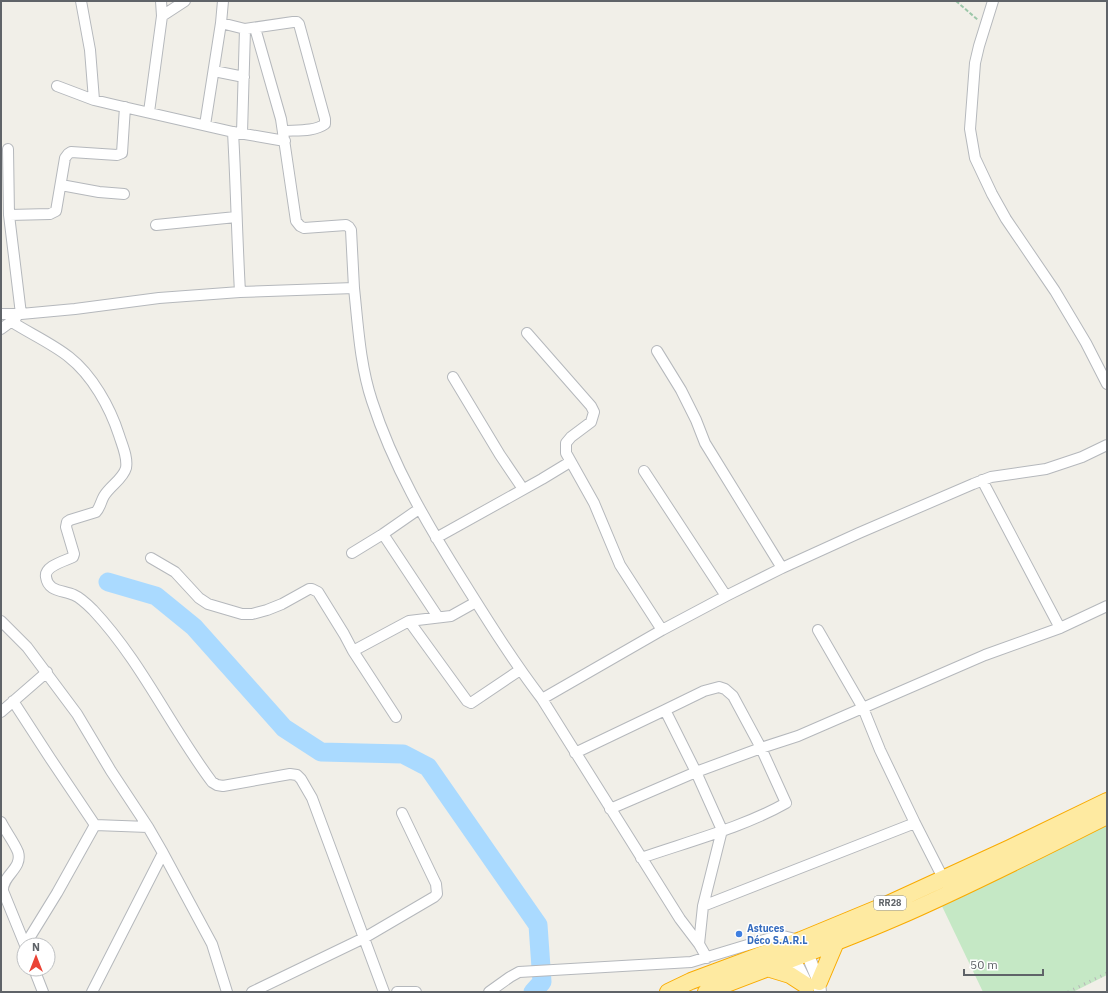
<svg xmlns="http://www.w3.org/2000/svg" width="1108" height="993" font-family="'IBM Plex Sans',sans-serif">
  <rect width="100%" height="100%" fill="#f1efe8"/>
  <!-- green -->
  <path fill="#c5e8c5" d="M1107 820V975L1073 992H983L940 902Z"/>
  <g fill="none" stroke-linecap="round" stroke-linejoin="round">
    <!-- river -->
    <path stroke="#aadaff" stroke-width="19" d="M108 582 156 596 194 627 284 728 321 752 403 754 428 767 538 925 542 982 533 992"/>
    <!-- minor casing -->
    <g stroke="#b5b8bc" stroke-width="12">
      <path id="minor" d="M81 1 90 50 94 100
        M993 1 979 46 975 63 970 129 975 158 992 194 1006 219 1055 291 1086 343 1107 384
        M162 16 185 1
        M221 23 245 29 293 22H297L299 24 325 119V124C314 132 296 130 283 131
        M255 28 281 119 296 221 300 226 304 228 346 225 349 227 351 230 354 288
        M214 71 244 77
        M57 86 94 100 115 105 233 132 285 141
        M149 112 162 16 161 1
        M205 125 221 23 223 1
        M233 132C236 185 237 239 240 292
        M242 133 245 29
        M8 149 9 215 21 314
        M61 185 99 192 124 194
        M9 215 50 214 56 211 65 158 68 154 71 152 117 155 122 153 125 107
        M156 225 236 217
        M1 314H21L75 309 159 298 240 292 354 288C358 325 360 365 372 401 393 466 427 524 463 581 488 621 513 661 542 699L680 919 699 944 707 958
        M12 322C29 333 53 344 69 357 92 375 110 407 119 435 122 445 128 457 126 468 123 479 110 486 104 496 101 501 100 508 96 512L70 520 67 522 66 527 74 554 73 557C65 561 44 566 46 577 48 592 63 590 74 595 81 598 88 605 93 610 141 661 170 726 212 782L217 785 223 786 290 774 297 775 301 779 312 798 384 992
        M1 329 16 318
        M527 333 591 406 594 412 591 422 571 437 566 443V453L594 503 620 565 662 630
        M657 351 681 390 696 420 705 443 782 568 726 596
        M453 377 500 455 523 489
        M982 480 1060 628
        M383 534 438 617
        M436 538 542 479 570 462
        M352 553 383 534 419 509
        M151 558 175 572 199 598 208 604 242 614H252L267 610 282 604 309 589H312L318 592 344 634 353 651 396 717
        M782 568 859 533 973 484 991 477 1046 469 1082 457 1107 445
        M1 621 27 647 77 714 111 771 148 827 163 853 212 944 227 992
        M409 621 467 701 471 703 474 701 520 670
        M818 630 863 708 880 750 915 823 943 878
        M353 651 409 621 451 616 476 602
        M542 699 662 630 726 596 644 471
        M13 701 50 758 95 825
        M1 712 47 672
        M575 753 665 710
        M610 809 696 772 761 748 798 736 985 655 1060 628 1107 606
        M1 822C6 832 14 842 18 852 23 869 2 875 3 891L25 945
        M95 825 148 827
        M641 858C687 842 744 827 786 803L761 748 733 696 725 689 719 687 704 691 665 710 696 772 722 830 703 906 699 944
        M703 906 915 823
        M25 945 57 893 95 825
        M34 969 43 992
        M92 992 163 853
        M252 992 364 938 434 897 437 894 436 884 402 813
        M397 992H416
        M489 992 510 977 519 972 691 962 774 937 783 936 800 940"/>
    </g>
    <!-- tertiary casing -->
    <g stroke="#b5b8bc" stroke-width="14">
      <path id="tertiary" d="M804 946 819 982 820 992
        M790 951 808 987"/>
    </g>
    <!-- trunk casing -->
    <g stroke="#f9ab00" stroke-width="18">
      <path id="trunk" d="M767 968 790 975 807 986
        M819 982 836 942
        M668 992 691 981 801 940 888 904 1010 848 1107 801
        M706 992C769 967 833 945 895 918 967 887 1037 851 1107 816"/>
    </g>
    <!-- path -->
    <path stroke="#9cc7a9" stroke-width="2" stroke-dasharray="4 2" stroke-linecap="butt" d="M956 1 978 20"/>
    <!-- minor -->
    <use href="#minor" stroke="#fff" stroke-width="10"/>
    <!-- tertiary -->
    <use href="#tertiary" stroke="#fff" stroke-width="12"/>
    <!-- trunk -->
    <use href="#trunk" stroke="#feeaa1" stroke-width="16"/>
    <!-- rail -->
    <path stroke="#b6b7b8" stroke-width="3" stroke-dasharray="1 5" stroke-linecap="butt" d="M1068 992 1107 973"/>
  </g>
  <!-- markers -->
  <circle fill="#3f7fe0" stroke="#fff" stroke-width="1.5" cx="739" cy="934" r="4"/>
  <g text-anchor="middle" stroke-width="3" stroke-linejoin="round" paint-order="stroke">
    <!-- shield labels -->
    <rect fill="#fff" stroke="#8f9295" stroke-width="1" x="874" y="896" width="32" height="14" rx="3"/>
    <g font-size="9" font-weight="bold" fill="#5f6368">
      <text x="890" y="906">RR28</text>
    </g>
    <!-- shop labels -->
    <g font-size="10" font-weight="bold" fill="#366cbe" stroke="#fff" text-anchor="start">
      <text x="747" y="932">Astuces<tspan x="747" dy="12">Déco S.A.R.L</tspan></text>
    </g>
  </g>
  <!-- border -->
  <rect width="1108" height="993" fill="none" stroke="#5f6368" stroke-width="4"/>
  <!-- north arrow -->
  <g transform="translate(36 957)"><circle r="19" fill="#ffffff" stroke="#bfc1c3"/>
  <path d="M0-3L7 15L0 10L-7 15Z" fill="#ea4335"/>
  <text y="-6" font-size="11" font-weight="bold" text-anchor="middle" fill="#5f6368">N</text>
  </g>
  <!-- scale -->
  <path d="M964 969v6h79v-6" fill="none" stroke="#5f6368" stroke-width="2"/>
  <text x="970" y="969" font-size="12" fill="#5f6368" stroke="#ffffff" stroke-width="3" paint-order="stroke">50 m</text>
</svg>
